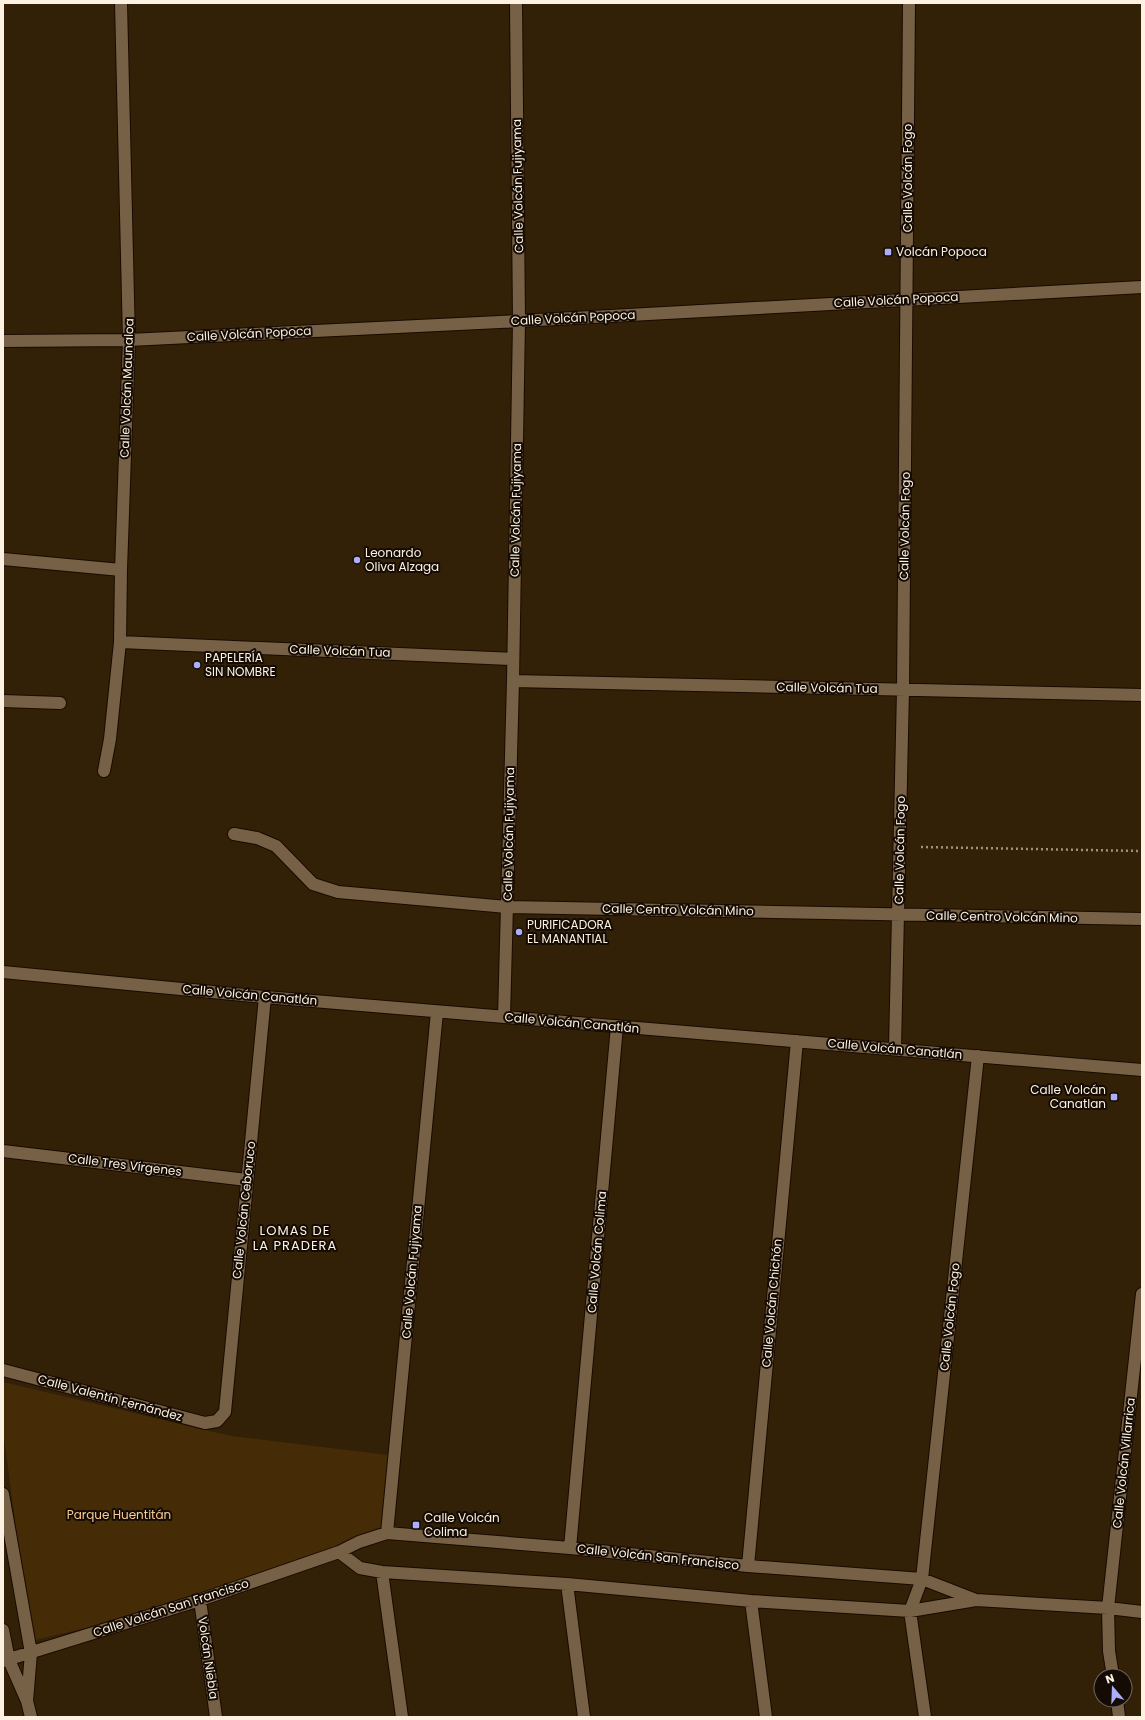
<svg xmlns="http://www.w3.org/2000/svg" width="1145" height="1720" font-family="Poppins,sans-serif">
  <rect width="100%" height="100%" fill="#332107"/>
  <!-- green -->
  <path fill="#452c06" d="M3 1382 231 1436 396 1456 389 1538 204 1600 31 1641 3 1430Z"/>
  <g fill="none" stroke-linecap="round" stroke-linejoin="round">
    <!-- minor casing -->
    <g stroke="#1a0a00" stroke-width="14">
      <path id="minor" d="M3 341 129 340 519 321 1142 287
        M3 559 121 570
        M120 642 513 659
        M513 681 1142 695
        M3 701 60 703
        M104 771 110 739 120 642 121 570 129 340 121 3
        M234 834 257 838 276 846 313 884 338 892 507 907 1142 919
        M3 972 265 997 1142 1070
        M504 1017 513 681 519 321 516 3
        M895 1048 903 690 909 3
        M3 1151 247 1180
        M3 1370 205 1423 217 1421 225 1412 265 997
        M3 1494 31 1653 27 1701
        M387 1533 437 1012
        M570 1548 617 1026
        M339 1552 360 1568 382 1572 567 1584 751 1601 910 1611 976 1600 1108 1608 1142 1612
        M748 1566 797 1041
        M382 1572 402 1717
        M567 1584 584 1717
        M200 1600 216 1717
        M751 1601 766 1717
        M3 1630 9 1660 27 1701 31 1717
        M3 1661 200 1600 339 1552 359 1542 387 1533 570 1548 748 1566 922 1579 976 1600
        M1113 1676 1109 1651 1108 1608 1142 1294
        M1117 1700 1119 1717
        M925 1717 910 1611 922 1579 978 1056"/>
    </g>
    <!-- path -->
    <path stroke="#a1927e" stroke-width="2.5" stroke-dasharray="2 3" stroke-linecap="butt" d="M921 847 1142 851"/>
    <!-- minor -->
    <use href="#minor" stroke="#766147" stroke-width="12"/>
  </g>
  <!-- markers -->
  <g fill="#adaefb" stroke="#140c04" stroke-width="1.5">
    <rect x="884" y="248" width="8" height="8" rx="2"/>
    <circle cx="357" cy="560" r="4"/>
    <circle cx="197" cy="665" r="4"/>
    <circle cx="519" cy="932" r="4"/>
    <rect x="1110" y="1093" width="8" height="8" rx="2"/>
    <rect x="412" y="1521" width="8" height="8" rx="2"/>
  </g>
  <g text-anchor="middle" stroke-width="4" stroke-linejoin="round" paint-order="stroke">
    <!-- street labels -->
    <g font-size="12" fill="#fdf1e2" stroke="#140c04">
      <text transform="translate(908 178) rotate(-90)" y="4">Calle Volcán Fogo</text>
      <text transform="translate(518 186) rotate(-91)" y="4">Calle Volcán Fujiyama</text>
      <text transform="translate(896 300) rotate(-3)" y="4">Calle Volcán Popoca</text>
      <text transform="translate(573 318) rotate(-3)" y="4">Calle Volcán Popoca</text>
      <text transform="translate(249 334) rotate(-3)" y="4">Calle Volcán Popoca</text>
      <text transform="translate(127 388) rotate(-88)" y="4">Calle Volcán Maunaloa</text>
      <text transform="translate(516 510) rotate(-89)" y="4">Calle Volcán Fujiyama</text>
      <text transform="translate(905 526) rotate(-89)" y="4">Calle Volcán Fogo</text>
      <text transform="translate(340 651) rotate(2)" y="4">Calle Volcán Tua</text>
      <text transform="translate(827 688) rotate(1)" y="4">Calle Volcán Tua</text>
      <text transform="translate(509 834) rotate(-89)" y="4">Calle Volcán Fujiyama</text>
      <text transform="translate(900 850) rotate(-89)" y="4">Calle Volcán Fogo</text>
      <text transform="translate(678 910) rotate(1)" y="4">Calle Centro Volcán Mino</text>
      <text transform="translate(1002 917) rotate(1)" y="4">Calle Centro Volcán Mino</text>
      <text transform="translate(250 995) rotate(5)" y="4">Calle Volcán Canatlán</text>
      <text transform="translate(572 1023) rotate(5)" y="4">Calle Volcán Canatlán</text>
      <text transform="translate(895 1049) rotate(5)" y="4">Calle Volcán Canatlán</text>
      <text transform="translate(125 1165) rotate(7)" y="4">Calle Tres Vírgenes</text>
      <text transform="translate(244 1210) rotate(-84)" y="4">Calle Volcán Ceboruco</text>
      <text transform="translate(597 1252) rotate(-85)" y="4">Calle Volcán Colima</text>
      <text transform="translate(412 1272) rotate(-85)" y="4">Calle Volcán Fujiyama</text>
      <text transform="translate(772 1303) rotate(-85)" y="4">Calle Volcán Chichón</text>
      <text transform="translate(950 1317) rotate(-84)" y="4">Calle Volcán Fogo</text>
      <text transform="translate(110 1398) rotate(15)" y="4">Calle Valentín Fernández</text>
      <text transform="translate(1124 1463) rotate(-84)" y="4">Calle Volcán Villarrica</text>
      <text transform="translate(658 1557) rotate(6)" y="4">Calle Volcán San Francisco</text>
      <text transform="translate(171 1608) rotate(-18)" y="4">Calle Volcán San Francisco</text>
      <text transform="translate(208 1658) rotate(82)" y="4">Volcán Niebla</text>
    </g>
    <!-- poi labels -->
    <g font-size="12" fill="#fdf1e2" stroke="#140c04" text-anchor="start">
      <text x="896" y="256">Volcán Popoca</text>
      <text x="365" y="557">Leonardo<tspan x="365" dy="14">Oliva Alzaga</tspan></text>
      <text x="205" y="662">PAPELERÍA<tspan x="205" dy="14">SIN NOMBRE</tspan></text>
      <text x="527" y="929">PURIFICADORA<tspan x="527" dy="14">EL MANANTIAL</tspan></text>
      <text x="1106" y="1094" text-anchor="end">Calle Volcán<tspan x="1106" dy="14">Canatlan</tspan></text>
      <text x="424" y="1522">Calle Volcán<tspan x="424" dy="14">Colima</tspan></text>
    </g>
    <!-- park labels -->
    <g font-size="12" fill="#f9cb90" stroke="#140c04">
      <text x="119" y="1519">Parque Huentitán</text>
    </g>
    <!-- neighbourhood labels -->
    <g font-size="13" letter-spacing="1" fill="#fdf1e2" stroke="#140c04">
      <text x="295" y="1235">LOMAS DE<tspan x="295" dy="15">LA PRADERA</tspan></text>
    </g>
  </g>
  <!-- border -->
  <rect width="1145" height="1720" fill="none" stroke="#fdf1e2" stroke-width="8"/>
  <!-- north arrow -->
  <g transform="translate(1113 1688) rotate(341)"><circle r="19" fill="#140c04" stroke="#71685d"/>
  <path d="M0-3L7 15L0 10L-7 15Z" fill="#adaefb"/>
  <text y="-6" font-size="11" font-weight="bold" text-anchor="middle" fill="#fdf1e2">N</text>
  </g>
</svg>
